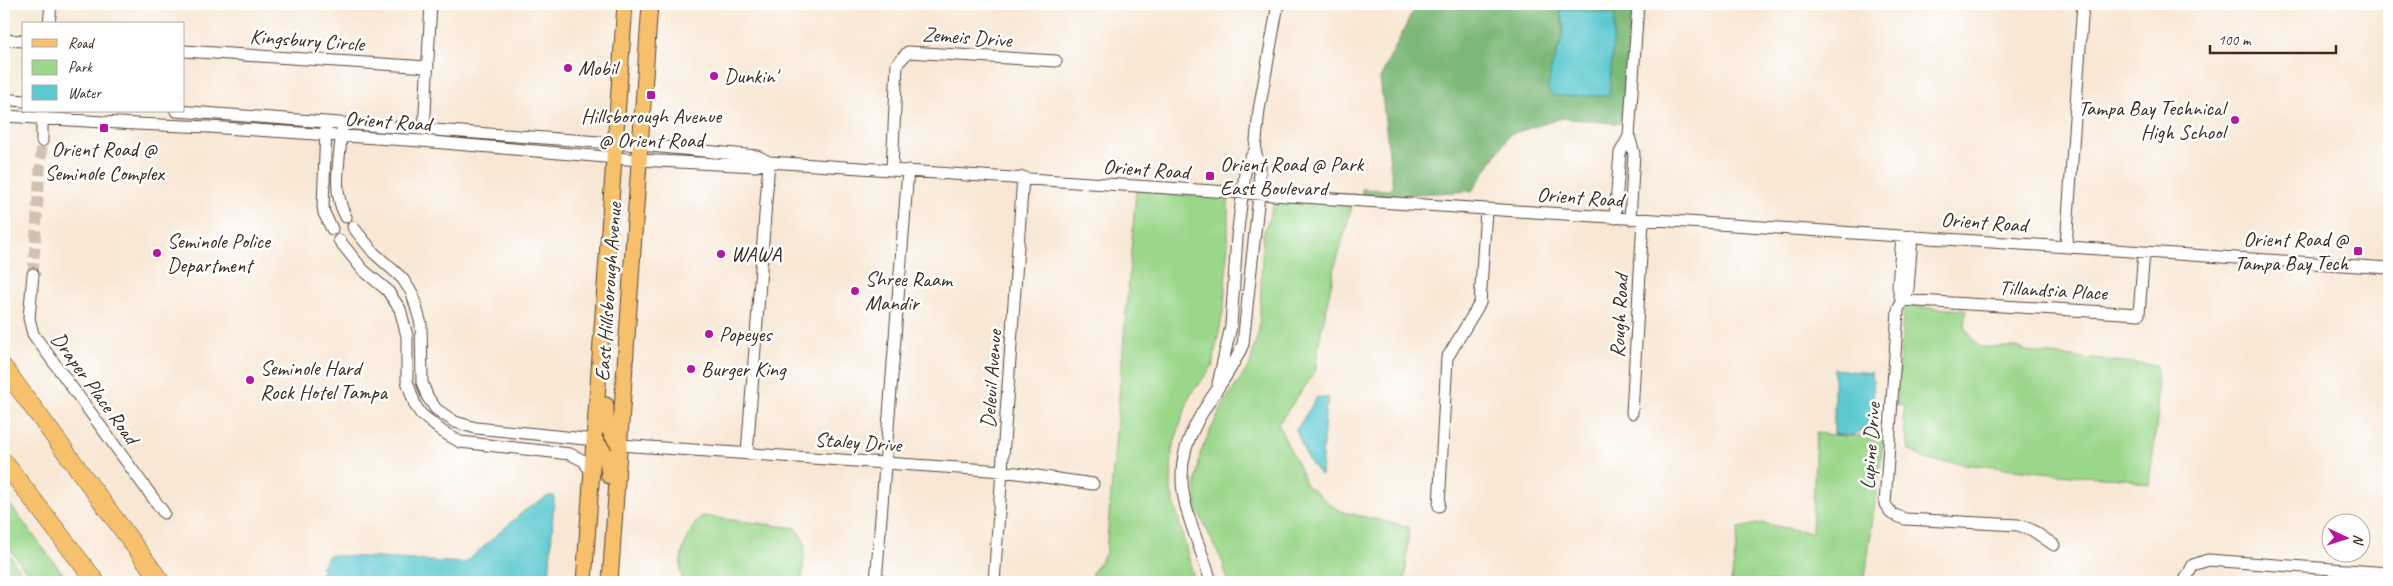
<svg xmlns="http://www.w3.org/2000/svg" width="2393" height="586" font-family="Caveat,sans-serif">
  <rect width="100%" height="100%" fill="#fff"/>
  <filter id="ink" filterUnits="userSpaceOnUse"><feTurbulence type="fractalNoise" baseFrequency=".02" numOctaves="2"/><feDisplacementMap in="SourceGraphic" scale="10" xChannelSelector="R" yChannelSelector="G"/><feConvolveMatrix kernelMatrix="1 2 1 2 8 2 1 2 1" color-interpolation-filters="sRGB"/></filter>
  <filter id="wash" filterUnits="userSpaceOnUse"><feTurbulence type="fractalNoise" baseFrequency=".0096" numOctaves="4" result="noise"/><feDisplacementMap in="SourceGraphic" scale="20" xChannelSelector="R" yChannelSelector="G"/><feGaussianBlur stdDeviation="1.12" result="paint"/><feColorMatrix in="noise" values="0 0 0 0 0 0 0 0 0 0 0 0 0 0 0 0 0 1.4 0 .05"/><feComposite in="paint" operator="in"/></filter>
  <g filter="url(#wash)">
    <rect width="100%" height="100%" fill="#f8e7d4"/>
    <!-- green -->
    <path fill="#9bd78b" stroke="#6b8054" d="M1136 191 1228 198V239L1224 307 1212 367 1190 395 1172 449 1171 491 1195 582H1091L1092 573 1106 553Z
      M1275 201 1352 206 1335 266 1319 342 1315 372 1278 424 1302 474 1305 484 1339 511 1409 527 1405 582H1228L1223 563 1196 507V484L1200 454 1209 433 1226 400 1250 365 1259 329 1263 235Z
      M1904 306 1966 310 1964 327 1979 347H2018L2025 351 2052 355 2156 365 2158 413 2149 485 2123 478 2080 476 1927 460 1909 450 1903 419 1905 406 1896 405Z
      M1816 433 1844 436 1884 435 1865 578 1875 582H1731L1739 528 1762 523 1812 533Z
      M4 497 69 582H33L4 540Z
      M701 516 796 528 805 544 802 582H684C674 562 688 532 701 516Z
      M4 547 28 582H29H4Z"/>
    <!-- forest -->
    <path fill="#7cb877" stroke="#5c714a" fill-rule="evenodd" d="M1420 4H1633L1625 120 1622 124 1563 118 1510 134 1472 191 1362 197V189L1389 190 1393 188 1380 78 1411 15ZM1572 9 1615 16 1551 69C1559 47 1566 34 1560 11Z"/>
    <!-- water -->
    <path fill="#5cc9d0" stroke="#4c7a77" d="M1571 9 1615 15 1609 96H1553L1548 89 1551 69 1561 43 1564 26 1560 10Z
      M1834 369 1872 373C1876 401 1875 444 1834 434Z
      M1317 397 1329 398 1325 411 1321 476 1307 458 1296 430Z
      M548 496H554L549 582H322V566L329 555 465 563 525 510Z"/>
  </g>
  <g filter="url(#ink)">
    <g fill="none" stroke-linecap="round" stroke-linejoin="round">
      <!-- minor-tunnel -->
      <path stroke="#d2c1b0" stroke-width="11" stroke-dasharray="11 5.5" stroke-linecap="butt" d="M33 274 42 141"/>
      <!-- minor casing -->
      <g stroke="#574639" stroke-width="13">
        <path id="minor" d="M49 24 51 4
          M4 40 24 41
          M184 51 428 67
          M4 99 24 101
          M176 111 640 145 757 156 769 162
          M4 116 136 124 209 127 421 141 639 160 756 166 769 162 2389 268
          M326 128 323 206 324 213 332 229
          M342 129C340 158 331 191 346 217
          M424 130 431 4
          M42 141V113
          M892 169 897 64 908 52 1056 61
          M1615 218 1620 153 1629 136
          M1630 219 1634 154 1629 136 1638 4
          M353 227 374 253 402 278 412 293 421 324 422 382 427 396 436 409 455 422 476 428 595 440
          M1912 236 1908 289 1898 310 1885 504 1892 514 1905 519 2018 525 2032 530 2054 545
          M339 240 363 270 387 290 400 309 407 336V381L415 405 421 414 443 432 460 442 570 454 584 461 592 474
          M2066 246 2083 4
          M33 274 29 318 33 334 164 513
          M1901 300 2139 314 2144 252
          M1901 300 1898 286 1902 236
          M1218 384 1231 326 1237 237 1246 165 1255 151
          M1632 413 1643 220
          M619 445 1003 471 1093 484
          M747 454 769 162
          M1439 506 1447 358 1480 303 1486 210
          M876 582 908 170
          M994 582 1023 177
          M1211 582C1195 525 1163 483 1197 422 1211 395 1232 372 1243 344L1259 195 1260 166 1255 151 1259 110 1278 4
          M2184 582 2193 565 2208 560 2389 573"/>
      </g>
      <!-- major casing -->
      <g stroke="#574639" stroke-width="17">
        <path id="major" d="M606 405C605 422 608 432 619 445
          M595 440 607 456 609 476
          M584 582 625 4
          M610 582 650 4"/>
      </g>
      <!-- highway casing -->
      <g stroke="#574639" stroke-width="19">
        <path id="highway" d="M4 368 161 582
          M4 462 96 582"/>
      </g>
      <!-- minor -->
      <use href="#minor" stroke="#fff" stroke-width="11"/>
      <!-- major -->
      <use href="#major" stroke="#f7c06c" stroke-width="15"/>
      <!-- highway -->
      <use href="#highway" stroke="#f7c06c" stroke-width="18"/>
    </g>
  </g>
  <!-- markers -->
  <g fill="#b5179e" stroke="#fff" stroke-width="2">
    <circle cx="568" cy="68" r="5"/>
    <circle cx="714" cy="76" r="5"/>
    <rect x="646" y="90" width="10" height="10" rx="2.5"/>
    <circle cx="2235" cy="120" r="5"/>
    <rect x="99" y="123" width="10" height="10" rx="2.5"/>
    <rect x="1205" y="171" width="10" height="10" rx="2.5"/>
    <rect x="2353" y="246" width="10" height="10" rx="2.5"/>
    <circle cx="157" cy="253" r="5"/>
    <circle cx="721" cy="254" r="5"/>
    <circle cx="855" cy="291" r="5"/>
    <circle cx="709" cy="334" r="5"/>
    <circle cx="691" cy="369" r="5"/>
    <circle cx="250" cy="380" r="5"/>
  </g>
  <g text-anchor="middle" stroke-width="5" stroke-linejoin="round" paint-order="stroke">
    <!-- street labels -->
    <g font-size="21" fill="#3b2a1e" stroke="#fff">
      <text transform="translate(967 37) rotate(4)" y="7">Zemeis Drive</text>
      <text transform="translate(307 40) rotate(4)" y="7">Kingsbury Circle</text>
      <text transform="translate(388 121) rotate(4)" y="7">Orient Road</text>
      <text transform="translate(1146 169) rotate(4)" y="7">Orient Road</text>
      <text transform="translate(1580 197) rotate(4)" y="7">Orient Road</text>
      <text transform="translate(1984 222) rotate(4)" y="7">Orient Road</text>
      <text transform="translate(2053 290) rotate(3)" y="7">Tillandsia Place</text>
      <text transform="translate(608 292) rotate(-86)" y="7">East Hillsborough Avenue</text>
      <text transform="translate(1619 316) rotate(-87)" y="7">Rough Road</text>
      <text transform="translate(991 379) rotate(-86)" y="7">Deleuil Avenue</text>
      <text transform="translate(95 388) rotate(54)" y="7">Draper Place Road</text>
      <text transform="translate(858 442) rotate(4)" y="7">Staley Drive</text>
      <text transform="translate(1870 446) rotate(-86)" y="7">Lupine Drive</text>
    </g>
    <!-- poi labels -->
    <g font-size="21" fill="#3b2a1e" stroke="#fff" text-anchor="start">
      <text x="578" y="75">Mobil</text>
      <text x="724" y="83">Dunkin'</text>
      <text x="2225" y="115" text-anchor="end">Tampa Bay Technical<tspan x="2225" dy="24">High School</tspan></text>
      <text x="651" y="123" text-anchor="middle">Hillsborough Avenue<tspan x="651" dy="24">@ Orient Road</tspan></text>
      <text x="104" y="156" text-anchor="middle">Orient Road @<tspan x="104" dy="24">Seminole Complex</tspan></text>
      <text x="1220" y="171">Orient Road @ Park<tspan x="1220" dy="24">East Boulevard</tspan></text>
      <text x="2348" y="246" text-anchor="end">Orient Road @<tspan x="2348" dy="24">Tampa Bay Tech</tspan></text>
      <text x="167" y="248">Seminole Police<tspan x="167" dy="24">Department</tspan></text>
      <text x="731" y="261">WAWA</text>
      <text x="865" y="286">Shree Raam<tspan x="865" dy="24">Mandir</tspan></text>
      <text x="719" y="341">Popeyes</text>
      <text x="260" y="375">Seminole Hard<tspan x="260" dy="24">Rock Hotel Tampa</tspan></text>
      <text x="701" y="376">Burger King</text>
    </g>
  </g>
  <!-- margin -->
  <rect width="2393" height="586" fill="none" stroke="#fff" stroke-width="20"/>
  <!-- legend -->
  <rect x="22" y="22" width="162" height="90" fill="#ffffff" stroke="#b1aaa5"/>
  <rect x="32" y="39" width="25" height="8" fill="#f7c06c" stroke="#b1aaa5"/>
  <text x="68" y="48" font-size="15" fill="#3b2a1e">Road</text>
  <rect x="32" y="60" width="25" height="15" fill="#9bd78b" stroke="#b1aaa5"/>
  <text x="68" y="72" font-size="15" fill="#3b2a1e">Park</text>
  <rect x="32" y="85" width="25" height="15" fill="#5cc9d0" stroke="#b1aaa5"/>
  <text x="68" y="98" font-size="15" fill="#3b2a1e">Water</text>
  <!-- north arrow -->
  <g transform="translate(2346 538) rotate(94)"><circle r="24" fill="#ffffff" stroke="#b1aaa5"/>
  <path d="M0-4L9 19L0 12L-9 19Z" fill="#b5179e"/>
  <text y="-8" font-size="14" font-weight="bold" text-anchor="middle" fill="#3b2a1e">N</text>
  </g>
  <!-- scale -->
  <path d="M2210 45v8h126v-8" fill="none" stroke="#3b2a1e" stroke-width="2.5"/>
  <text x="2218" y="45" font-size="15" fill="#3b2a1e" stroke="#ffffff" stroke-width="4" paint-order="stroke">100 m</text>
</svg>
